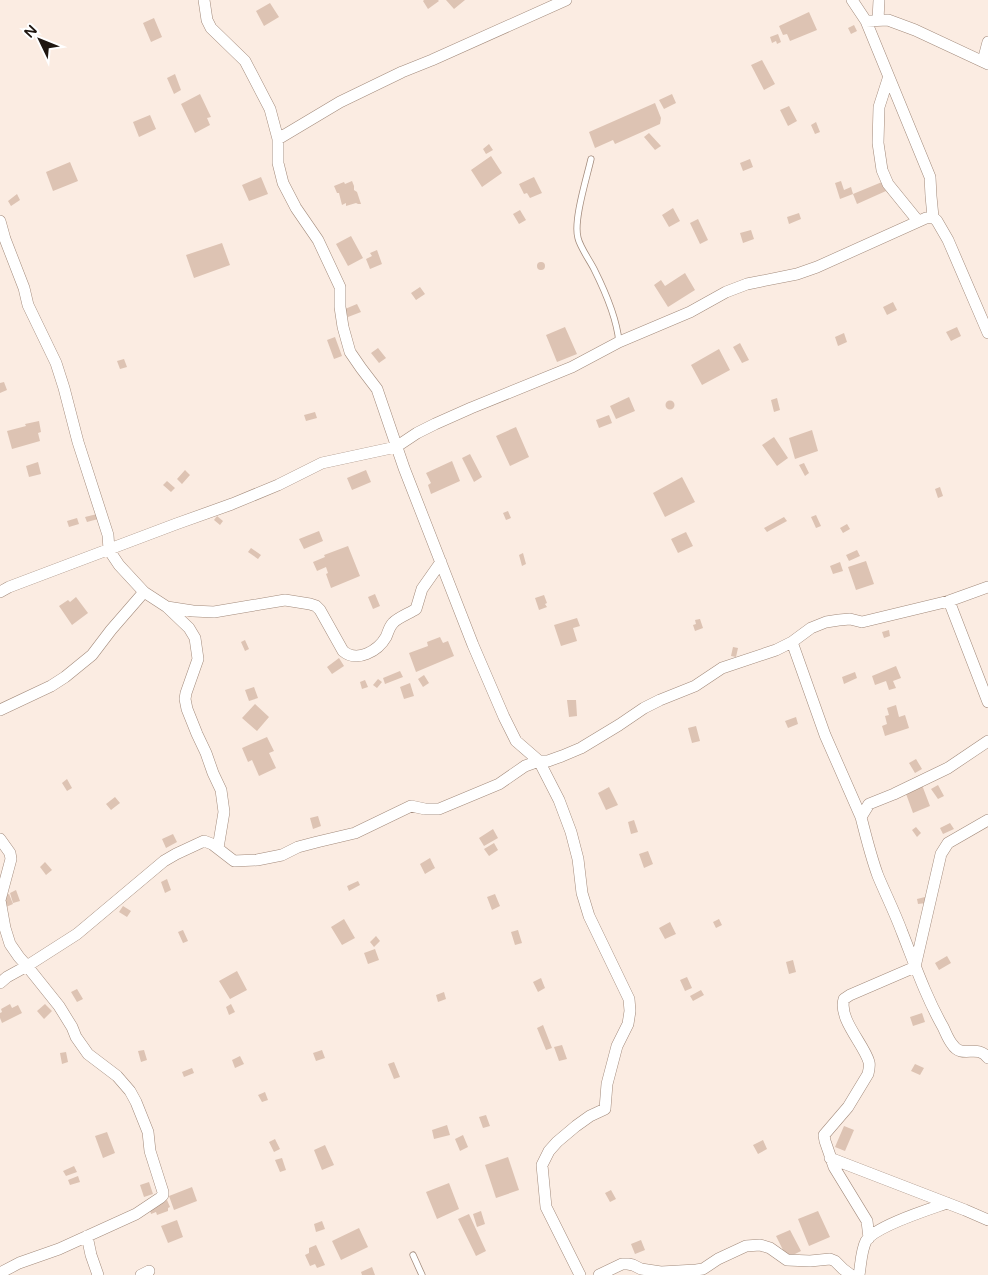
<svg xmlns="http://www.w3.org/2000/svg" width="988" height="1275" font-family="'Varela Round',sans-serif">
  <rect width="100%" height="100%" fill="#fbece2"/>
  <!-- building -->
  <path fill="#ddc3b3" d="M424 0H438L439 1 428 9 423 1Z
    M446 0H465L454 9Z
    M270 3 279 17 264 26 256 11Z
    M809 12 817 30 790 41 787 34 783 35 779 26Z
    M154 18 162 37 151 42 143 23Z
    M854 25 857 31 851 34 848 28Z
    M778 34 781 42 777 44 776 41 772 43 770 37Z
    M762 60 775 84 764 90 751 65Z
    M175 74 181 90 174 94 167 78Z
    M200 94 211 117 207 118 210 125 195 133 181 104Z
    M672 94 676 103 664 109 659 100Z
    M655 103 661 118 660 124 615 144 613 140 595 148 589 132Z
    M789 106 797 121 788 126 780 110Z
    M150 115 156 129 139 137 133 122Z
    M816 122 820 132 815 134 811 125Z
    M649 133 661 146 655 150 644 137Z
    M489 144 493 150 486 154 483 149Z
    M491 156 502 173 482 187 471 170Z
    M750 159 753 167 743 171 740 163Z
    M70 162 78 181 53 191 46 172Z
    M261 177 268 194 249 201 242 185Z
    M534 177 542 193 530 198 527 193 524 194 519 184Z
    M352 181 354 186V190L357 192 361 204H358L356 203 346 206V203L342 205 339 193H337L334 186 344 182 345 184Z
    M841 181 844 190 851 187 853 194 840 199 835 183Z
    M882 182 886 191 857 204 853 194Z
    M17 194 20 200 11 206 8 201Z
    M673 208 680 221 669 227 662 215Z
    M520 210 526 220 519 224 513 214Z
    M799 213 801 219 789 224 787 217Z
    M698 219 708 240 700 244 690 223Z
    M751 230 754 239 743 243 740 233Z
    M351 236 363 258 348 266 336 244Z
    M222 243 230 265 194 278 186 255Z
    M377 250 382 264 370 269 366 259 372 256 370 253Z
    M537 266a4 4 0 1 1 8 0a4 4 0 1 1-8 0Z
    M685 273 695 290 668 307 654 285 661 280 665 286Z
    M420 287 425 294 416 300 411 293Z
    M893 302 897 310 887 315 883 307Z
    M357 304 361 312 348 317 345 309Z
    M565 327 577 354 557 362 546 335Z
    M957 327 961 336 951 341 946 332Z
    M844 333 847 342 838 346 835 337Z
    M335 337 342 356 334 359 327 340Z
    M740 343 749 360 742 363 733 347Z
    M378 348 386 358 379 363 371 353Z
    M719 349 730 370 702 385 691 365Z
    M124 359 127 367 120 369 117 361Z
    M4 382 7 390 0 393V383Z
    M629 397 635 411 616 419 610 406Z
    M777 398 780 410 774 412 771 400Z
    M665.5 405a4.5 4.5 0 1 1 9 0a4.5 4.5 0 1 1-9 0Z
    M315 412 317 418 306 421 304 415Z
    M609 415 612 423 599 428 596 420Z
    M39 421 41 432 38 433 40 441 12 449 7 431 26 426 25 424Z
    M516 427 529 457 510 466 496 436Z
    M812 430 818 451 795 459 789 438Z
    M774 437 788 458 777 466 762 445Z
    M470 454 482 477 474 482 462 458Z
    M452 461 460 481 431 494 428 485 431 483 426 473Z
    M38 462 41 474 29 477 26 466Z
    M804 463 809 473 805 476 799 465Z
    M185 470 190 475 182 484 177 479Z
    M366 470 371 482 352 490 347 478Z
    M682 477 695 502 665 517 653 493Z
    M167 481 175 488 171 492 163 485Z
    M940 487 943 496 938 498 935 489Z
    M508 511 511 518 506 520 503 513Z
    M97 514 98 519 87 522 85 517Z
    M816 515 821 526 816 528 811 517Z
    M217 516 223 521 220 525 214 520Z
    M784 517 787 521 767 532 764 528Z
    M77 518 79 524 69 527 67 521Z
    M847 524 850 529 843 533 840 528Z
    M319 531 323 541 304 549 299 539Z
    M686 532 693 546 678 553 671 539Z
    M348 546 360 576 331 588 326 574 328 573 326 567 317 571 313 562 325 557 324 555Z
    M251 548 261 555 258 559 248 552Z
    M857 550 860 556 849 561 846 555Z
    M523 553 526 564 522 566 519 555Z
    M866 561 874 584 856 590 848 567Z
    M840 562 843 571 833 574 830 566Z
    M375 594 380 606 373 609 368 597Z
    M544 595 547 603 545 604 547 607 539 610 535 598Z
    M76 597 88 613 72 625 59 606 68 600 70 602Z
    M577 618 580 626 573 628 577 641 561 646 554 625Z
    M700 619 703 628 695 631 693 625 696 624 695 620Z
    M889 630 890 636 884 638 882 632Z
    M440 637 443 643 448 641 454 656 416 672 409 653 428 646 427 642Z
    M245 640 249 649 245 651 241 642Z
    M733 647 738 648 736 657 731 656Z
    M339 658 344 666 332 674 327 667Z
    M896 666 901 678 893 681 896 688 889 690 886 681 875 685 872 676Z
    M400 671 403 677 385 684 383 678Z
    M855 672 857 678 844 684 842 677Z
    M424 675 429 683 423 687 418 679Z
    M378 679 382 682 377 688 373 685Z
    M365 680 368 687 362 689 360 682Z
    M410 683 414 696 404 699 400 687Z
    M254 687 258 698 249 701 245 690Z
    M567 700H576L577 716 569 717Z
    M255 704 269 717 257 731 242 718Z
    M896 705 899 717 905 715 909 728 885 736 882 726 887 724 885 716 889 715 887 708Z
    M796 717 798 724 788 728 785 721Z
    M696 726 700 741 692 743 688 728Z
    M267 737 274 751 269 753 276 768 259 776 252 760 248 762 242 748Z
    M916 759 922 769 915 773 909 763Z
    M67 779 72 788 67 791 62 783Z
    M922 785 930 806 913 813 905 791Z
    M938 785 944 796 938 799 931 789Z
    M609 787 618 805 606 810 598 793Z
    M115 797 120 803 111 810 106 804Z
    M318 816 321 826 313 829 310 818Z
    M634 820 638 832 631 834 628 822Z
    M950 823 954 829 943 834 940 828Z
    M916 827 921 833 917 837 912 830Z
    M493 829 498 838 484 846 479 838Z
    M173 834 177 842 166 848 162 839Z
    M494 843 498 850 489 856 484 849Z
    M648 851 653 864 644 868 639 854Z
    M430 858 435 868 425 874 420 864Z
    M45 862 52 870 46 875 40 867Z
    M167 879 171 890 165 893 161 882Z
    M358 881 360 885 349 891 347 886Z
    M16 890 20 901 13 903 10 893Z
    M9 894 13 904 6 907 2 897Z
    M495 894 500 906 492 910 487 897Z
    M925 897 926 903 918 904 917 899Z
    M123 906 131 911 127 917 119 912Z
    M344 919 355 938 342 945 331 927Z
    M719 919 722 925 716 928 713 922Z
    M670 922 676 934 665 939 659 928Z
    M183 930 188 941 183 943 178 932Z
    M518 930 522 943 515 945 511 932Z
    M376 936 380 941 374 947 370 942Z
    M375 949 379 960 368 964 364 953Z
    M947 956 951 963 939 970 935 963Z
    M793 960 796 972 789 974 786 962Z
    M237 971 247 990 230 999 219 981Z
    M687 977 692 988 685 991 680 980Z
    M541 978 545 988 538 992 533 982Z
    M77 989 83 999 77 1002 71 992Z
    M701 990 704 995 693 1001 690 996Z
    M444 992 446 999 438 1002 436 995Z
    M10 1004 12 1008 18 1005 22 1013 2 1023 0 1018V1013L2 1012 1 1009Z
    M45 1004 52 1011 44 1019 37 1011Z
    M231 1004 235 1012 229 1015 226 1007Z
    M922 1013 925 1022 913 1026 910 1017Z
    M543 1025 552 1048 546 1050 537 1028Z
    M562 1045 567 1059 559 1061 554 1047Z
    M144 1050 147 1060 141 1062 138 1051Z
    M322 1050 325 1058 316 1061 313 1053Z
    M66 1052 68 1062 62 1064 60 1053Z
    M240 1056 244 1064 235 1068 232 1060Z
    M394 1062 400 1077 394 1079 388 1064Z
    M915 1064 924 1068 920 1075 911 1071Z
    M192 1068 194 1073 184 1077 182 1072Z
    M265 1092 268 1100 262 1102 258 1095Z
    M486 1115 490 1126 483 1128 479 1117Z
    M447 1125 450 1135 434 1139 432 1130Z
    M844 1126 854 1130 845 1151 835 1147Z
    M107 1132 115 1153 103 1158 95 1136Z
    M463 1135 468 1147 460 1151 455 1139Z
    M275 1139 280 1149 274 1152 269 1142Z
    M763 1140 767 1149 758 1154 753 1145Z
    M325 1145 334 1165 322 1170 314 1150Z
    M508 1157 519 1190 496 1198 485 1165Z
    M282 1158 286 1170 280 1172 275 1160Z
    M74 1166 77 1172 66 1176 63 1171Z
    M78 1176 80 1182 70 1185 68 1180Z
    M149 1182 153 1194 144 1197 140 1185Z
    M449 1183 459 1209 437 1219 426 1192Z
    M192 1187 197 1201 174 1210 169 1196Z
    M611 1190 616 1199 610 1202 605 1193Z
    M167 1200 170 1207 168 1208V1211L157 1215 156 1212 151 1214 149 1206Z
    M481 1211 485 1224 477 1227 473 1214Z
    M818 1211 830 1237 809 1246 798 1219Z
    M469 1214 486 1251 476 1256 458 1219Z
    M177 1220 183 1237 168 1243 161 1226Z
    M322 1221 325 1229 316 1232 314 1224Z
    M359 1228 368 1247 341 1260 332 1241Z
    M790 1230 801 1251 787 1258 776 1236Z
    M641 1240 645 1250 635 1254 631 1244Z
    M316 1245 325 1265 317 1268 315 1264 310 1266 305 1255 309 1253V1248Z
    M372 1267 375 1275H362L361 1272Z"/>
  <g fill="none" stroke-linecap="round" stroke-linejoin="round">
    <!-- service casing -->
    <g stroke="#a28a7b" stroke-width="7">
      <path id="service" d="M591 159C587 177 573 221 578 238 580 247 590 261 594 269 604 289 617 320 619 342
        M413 1255 422 1275"/>
    </g>
    <!-- minor casing -->
    <g stroke="#a28a7b" stroke-width="12">
      <path id="minor" d="M204 0 207 20 211 28 245 61 270 109 278 139V163L283 183 296 208 318 240 340 287V307L343 327 350 352 361 368 377 389 404 468 473 645 504 717 516 741 539 761 559 800 571 832 578 859 582 893 589 916 629 999 630 1011 628 1024 617 1046 607 1084 605 1109 590 1116 576 1126 557 1142 549 1151 542 1165 546 1207 580 1275
        M852 0 866 21 930 177 931 196 933 217 937 221 948 240 988 333
        M878 20 879 0
        M866 21 888 20 915 30 988 64
        M983 61 988 42
        M888 79 879 107 878 143 882 170 888 184 918 221
        M278 139 340 102 402 72 432 60 566 0
        M0 221 5 239 24 288 28 305 56 363 64 388 78 442 108 535 109 550 119 565 144 592 111 630 92 655 65 677 51 686 0 710
        M0 592 9 587 176 524 232 504 278 485 322 463 396 447 417 433 435 424 471 408 572 367 619 342 690 312 726 292 747 284 797 274 817 267 926 218 933 217
        M144 592 167 607 193 611 214 612 285 600 310 604 316 606 320 610 343 651C357 663 378 651 386 637 388 633 389 627 393 623 397 618 410 613 416 609L422 589 441 562
        M949 601 988 702
        M167 607 189 628 195 638 198 659 186 693 185 699 187 709 197 734 206 753 213 773 221 790 224 812 218 848
        M792 642 825 735 861 817
        M988 741 948 768 894 794 869 804 861 817C866 837 871 857 878 876 886 895 895 913 902 932 915 965 926 997 943 1027 946 1033 948 1039 952 1044 962 1060 977 1043 988 1058
        M0 839 10 853 11 859 0 900 5 928 10 944 19 957 27 966 59 1006 72 1027 76 1037 88 1054 117 1076 130 1091 136 1102 148 1132 150 1151 163 1192V1195L160 1198 136 1214 59 1249 19 1263 0 1273
        M915 967 941 854 948 843 988 820
        M0 983 7 977 27 966 77 934 164 861 176 854 204 841 212 844 234 861 257 860 282 855 298 847 317 842 355 833 411 806 425 809H439L499 784 525 766 539 761H548L562 756 581 748 619 725 644 708 660 700 695 686 722 668 776 650 792 642 811 628 826 622 839 620 850 619 862 622 949 601 988 587
        M830 1158 965 1210 988 1220
        M87 1236 91 1255 98 1275
        M869 1238 867 1221 834 1167 825 1141 824 1135 848 1107 868 1074C869 1070 870 1066 869 1062 864 1044 838 1019 844 999L850 995 915 967
        M141 1275 149 1271
        M599 1275 622 1264H628L633 1265 641 1269 661 1272 696 1270 703 1269 718 1259 746 1246 760 1245 770 1248 787 1260 810 1261 830 1259 835 1261 843 1269 851 1275
        M859 1275C861 1264 861 1251 866 1241 875 1226 930 1209 947 1203"/>
    </g>
    <!-- service -->
    <use href="#service" stroke="#fff" stroke-width="5.5"/>
    <!-- minor -->
    <use href="#minor" stroke="#fff" stroke-width="11"/>
  </g>
  <!-- north arrow -->
  <g transform="translate(40 40) rotate(313)" stroke="#ffffff" stroke-width="4" paint-order="stroke">
  <path d="M0-4L9 19L0 12L-9 19Z" fill="#1f1610"/>
  <text y="-8" font-size="14" font-weight="bold" text-anchor="middle" fill="#1f1610">N</text>
  </g>
</svg>
